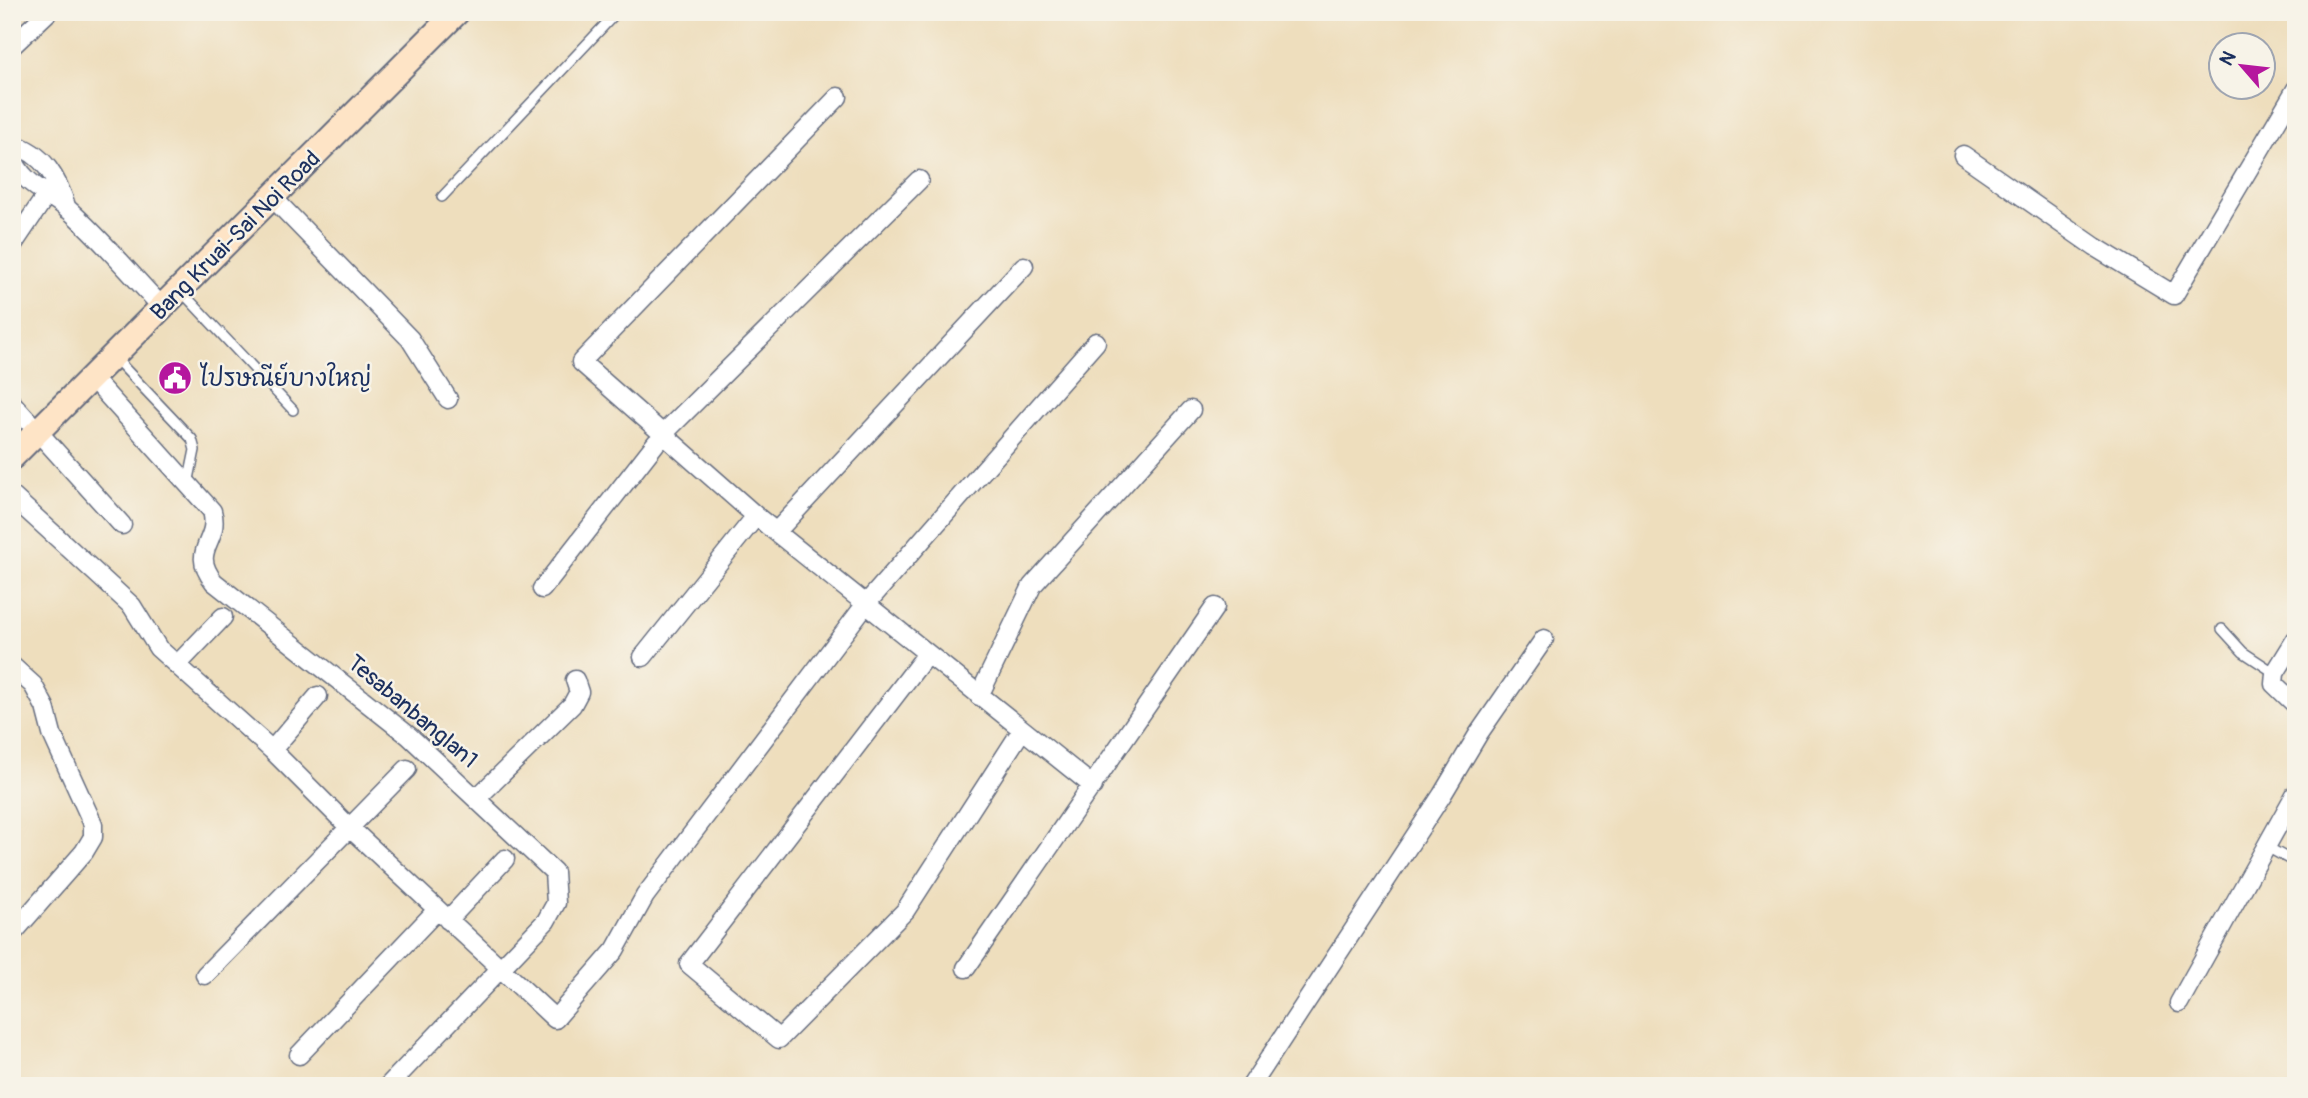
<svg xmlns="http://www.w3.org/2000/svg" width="2308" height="1098" font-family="Pangolin,'Playpen Sans Thai',sans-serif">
  <rect width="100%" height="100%" fill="#f7f3e8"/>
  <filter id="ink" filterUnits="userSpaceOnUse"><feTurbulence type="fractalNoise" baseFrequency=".0143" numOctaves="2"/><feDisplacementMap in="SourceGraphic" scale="14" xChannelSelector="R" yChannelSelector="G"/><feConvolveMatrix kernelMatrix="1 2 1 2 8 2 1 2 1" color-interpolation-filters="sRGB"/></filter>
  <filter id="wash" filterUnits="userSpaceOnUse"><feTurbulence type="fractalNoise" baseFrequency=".00686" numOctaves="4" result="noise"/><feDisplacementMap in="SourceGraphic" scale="28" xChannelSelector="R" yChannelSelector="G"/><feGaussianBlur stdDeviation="1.57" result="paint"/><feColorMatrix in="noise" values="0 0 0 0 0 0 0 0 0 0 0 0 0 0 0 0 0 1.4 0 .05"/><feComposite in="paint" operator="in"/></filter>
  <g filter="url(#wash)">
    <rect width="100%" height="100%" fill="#eedebd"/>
  </g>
  <g filter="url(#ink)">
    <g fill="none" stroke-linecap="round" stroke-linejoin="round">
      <!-- lane casing -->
      <g stroke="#656c7f" stroke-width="12">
        <path id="lane" d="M442 197 617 12
          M181 291 293 410
          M114 357 192 439 195 450 188 484
          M2222 629 2243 652 2275 673
          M2267 847 2296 863"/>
      </g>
      <!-- street casing -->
      <g stroke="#656c7f" stroke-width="21">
        <path id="street" d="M12 46 48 12
          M838 97 581 362 756 516 1093 786
          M12 144C44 153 58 179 67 209
          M12 154C19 183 49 193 69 210 102 239 132 276 163 308
          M1963 155 2095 247 2174 295 2296 89
          M273 198 410 339 448 399
          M12 246 51 188
          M92 378 212 511C221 542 188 549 214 582L409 736 554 872 556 903 546 921 388 1086
          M12 403 122 525
          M12 496 132 606 158 648 272 750 349 827 555 1019 615 950 645 896 865 605 1096 342
          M776 532 1024 266
          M542 589 663 434 919 180
          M2296 639 2275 673 2274 684 2296 705
          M927 654 689 964 779 1039 905 911 1022 730
          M643 657 756 516
          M177 665 223 617
          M12 666 33 685 45 707 52 734 93 824V837L84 852 12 934
          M979 696 1032 586 1191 410
          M272 750 318 696
          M478 797 572 705 579 692 575 680
          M448 920 505 859
          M966 968 1215 607
          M205 975 407 769
          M2179 1003 2296 793
          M299 1055 437 910
          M1251 1086 1442 795 1479 733 1544 639"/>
      </g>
      <!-- secondary casing -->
      <g stroke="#656c7f" stroke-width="28">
        <path id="secondary" d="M12 457 457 12"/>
      </g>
      <!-- lane -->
      <use href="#lane" stroke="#fff" stroke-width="9"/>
      <!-- street -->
      <use href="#street" stroke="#fff" stroke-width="18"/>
      <!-- secondary -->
      <use href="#secondary" stroke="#fee4c6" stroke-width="24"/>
    </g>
  </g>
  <!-- icons -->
  <defs>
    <g id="civic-disc" transform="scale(1.75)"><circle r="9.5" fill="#b5179e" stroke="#f7f3e8"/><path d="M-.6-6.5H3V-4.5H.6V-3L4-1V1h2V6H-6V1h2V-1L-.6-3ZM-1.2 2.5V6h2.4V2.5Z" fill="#fff"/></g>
  </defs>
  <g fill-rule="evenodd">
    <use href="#civic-disc" x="175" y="378"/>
  </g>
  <g text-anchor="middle" stroke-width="5" stroke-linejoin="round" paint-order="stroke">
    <!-- street labels -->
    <g font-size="23" fill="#1b2f5e" stroke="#f7f3e8">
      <text transform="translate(235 235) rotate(-45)" y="8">Bang Kruai-Sai Noi Road</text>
      <text transform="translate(413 711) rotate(40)" y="8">Tesabanbanglan1</text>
    </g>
    <!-- poi labels -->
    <g font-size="23" fill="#1b2f5e" stroke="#f7f3e8" text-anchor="start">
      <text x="200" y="386">ไปรษณีย์บางใหญ่</text>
    </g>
  </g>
  <!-- margin -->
  <rect width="2308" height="1098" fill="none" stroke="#f7f3e8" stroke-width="42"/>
  <!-- north arrow -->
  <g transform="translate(2242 66) rotate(298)"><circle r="33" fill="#f7f3e8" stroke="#9fa5b1" stroke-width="2"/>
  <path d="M0-5L12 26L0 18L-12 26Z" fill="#b5179e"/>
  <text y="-10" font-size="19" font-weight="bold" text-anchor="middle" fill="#1b2f5e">N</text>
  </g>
</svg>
